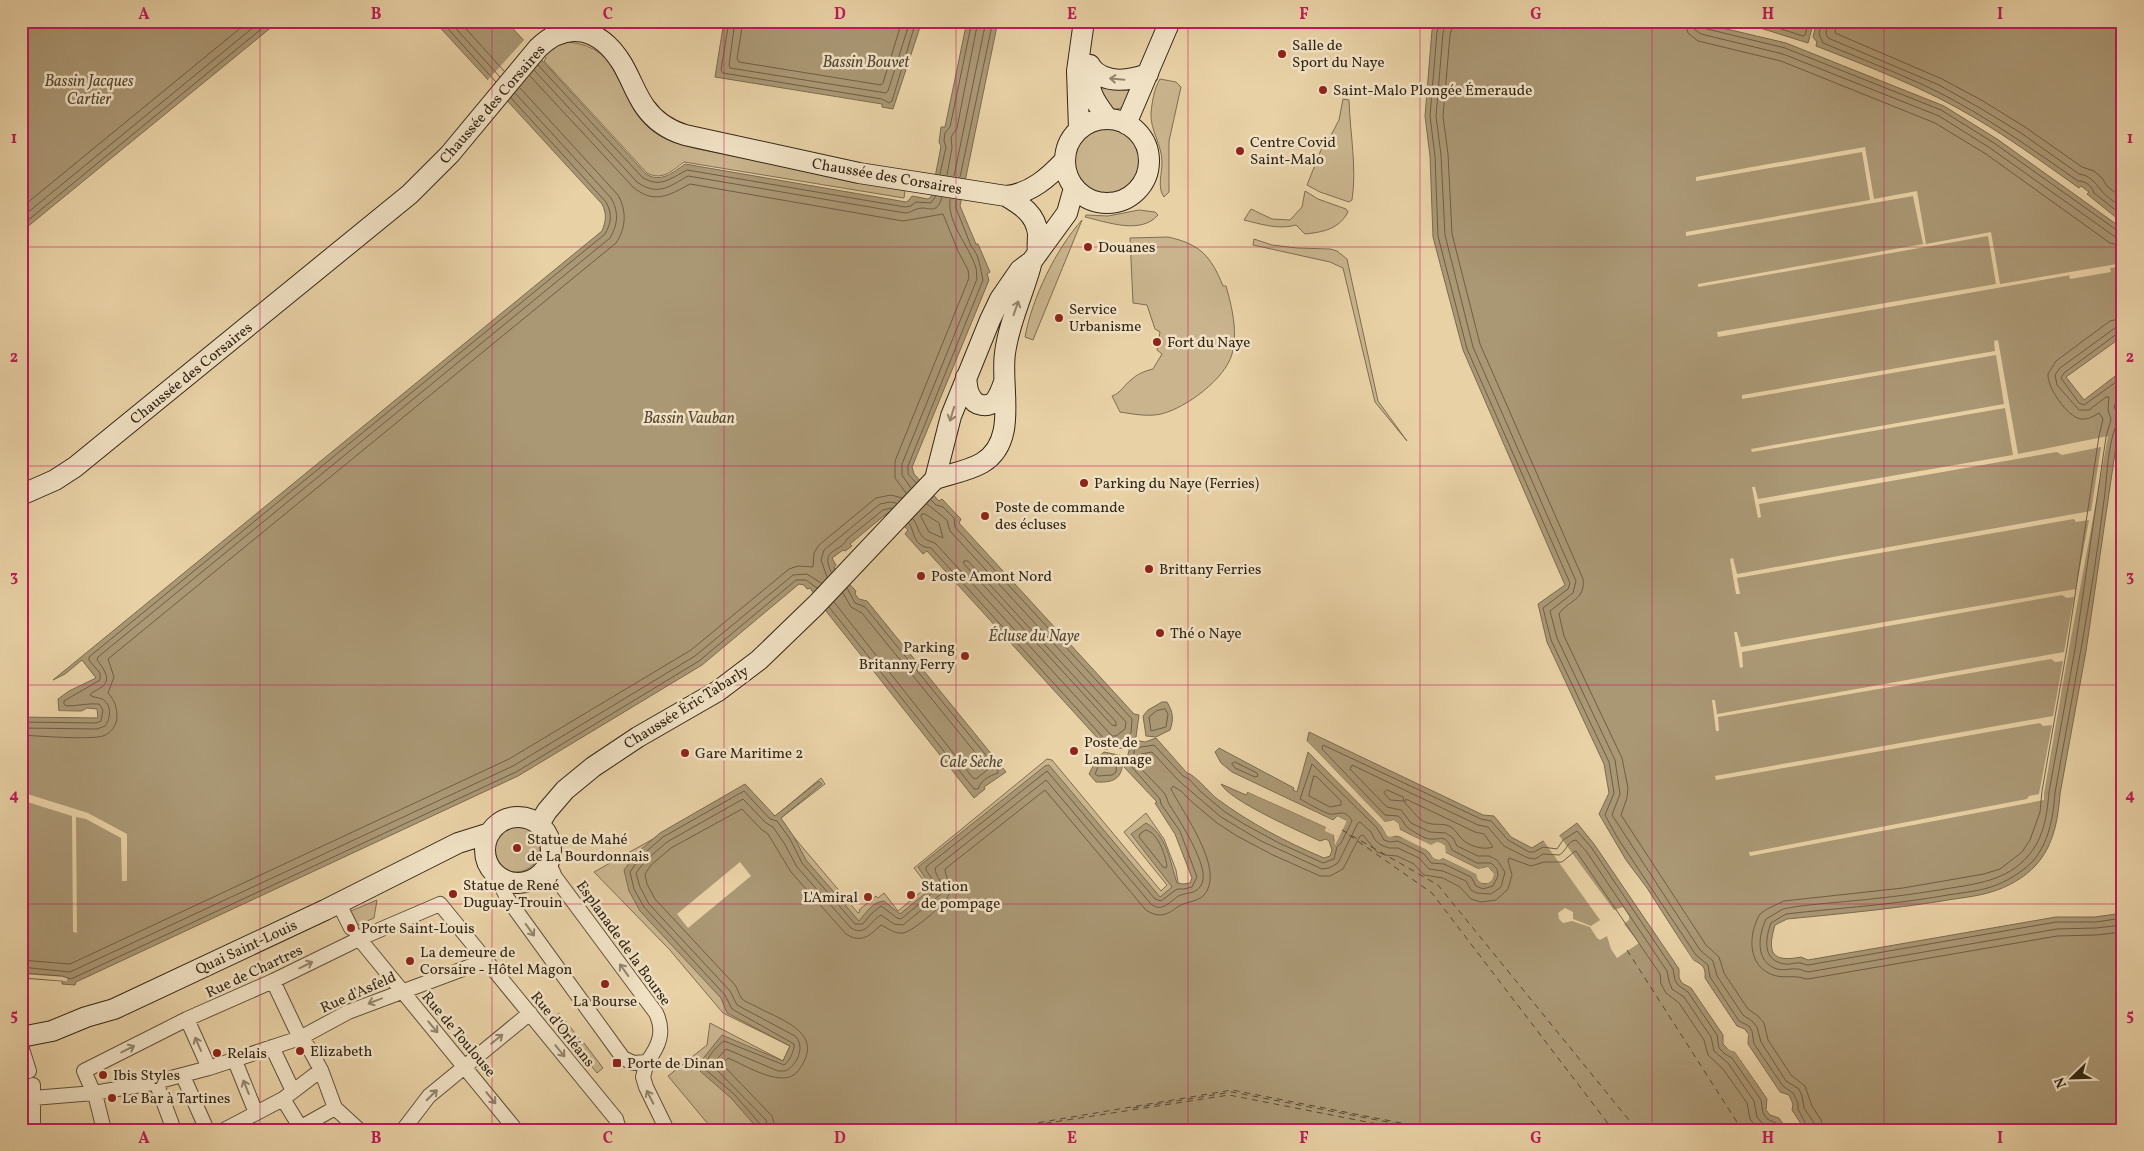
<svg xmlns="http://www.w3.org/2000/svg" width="2144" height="1151" font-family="Vollkorn,serif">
  <rect width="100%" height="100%" fill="#e8d1a5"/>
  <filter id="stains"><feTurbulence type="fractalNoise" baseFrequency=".004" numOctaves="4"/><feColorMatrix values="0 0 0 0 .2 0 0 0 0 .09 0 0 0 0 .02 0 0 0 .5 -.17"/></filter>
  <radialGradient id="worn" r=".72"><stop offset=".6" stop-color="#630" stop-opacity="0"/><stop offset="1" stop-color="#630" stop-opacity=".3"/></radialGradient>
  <!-- green -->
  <path fill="#c9b48d" stroke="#7e6d51" d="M568 42C625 47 615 98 649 128 663 140 679 144 698 149L905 190 904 198 684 162C672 171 662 181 647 173L544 61 546 58 544 55 556 45Z
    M1160 79 1176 82 1181 87 1169 141V192L1164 197C1157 188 1162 173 1162 162 1162 145 1150 130 1151 113 1152 102 1154 89 1160 79Z
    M1103 84 1113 89 1136 91C1130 101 1124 111 1111 109L1096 86Z
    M1343 99 1349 100C1350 133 1357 168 1352 200L1349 202 1320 192 1307 185 1323 145 1330 137 1339 120Z
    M1070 160a35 35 0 1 1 70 0a35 35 0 1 1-70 0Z
    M1305 191 1318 199 1346 209 1348 212C1339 229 1324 232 1305 234L1296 225C1279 230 1260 224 1244 220L1251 209 1272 219 1290 220 1302 207Z
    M1139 210 1155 212 1158 215C1141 235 1107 222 1085 217L1086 215 1108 216Z
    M1082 220 1033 340 1025 337C1032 298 1056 249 1082 220Z
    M1168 237C1200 244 1211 256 1223 286H1226C1232 307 1238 332 1232 354 1225 379 1186 408 1161 414 1148 417 1133 414 1120 412L1112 396C1121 393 1124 385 1131 380 1137 374 1145 371 1153 369L1162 354 1157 350 1160 332 1155 329 1147 305 1133 303 1130 238Z
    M1254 239 1272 245 1297 248 1330 249 1337 251 1347 259 1378 401 1407 441 1375 402 1343 268 1330 262 1253 245Z
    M1047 759 1052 760 1161 891 1167 885 1124 832 1146 813 1164 839 1176 870 1178 882 1187 894 798 1048 828 1130H713L668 1076 707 1045 710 1023 783 1061 790 1046 723 1013 669 949 594 872 744 788 773 818 821 778 825 784 781 818 782 823 858 913 860 912 859 910 876 896 878 898 884 893 898 911 928 886 914 868Z
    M492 848a24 24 0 1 1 48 0a24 24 0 1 1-48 0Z
    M377 900 374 918 358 925 351 911Z
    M559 1013 579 1038 572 1043 553 1018Z
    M584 1043 603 1068 597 1073 577 1048Z"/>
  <!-- water -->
  <path fill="#aa9774" stroke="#7a6a4e" d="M21 21H279L21 232Z
    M434 21H506L646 174C661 183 672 173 685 164L906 202 908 201 912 196 928 199 931 197 939 157 941 146 939 142 941 127H945L967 21H998L960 206 976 244H978L990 272 987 274 989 280 912 467 914 474 939 501 942 499 959 517 961 519 959 523 1134 714 1139 715 1136 737 1129 739 1145 742 1156 738 1187 773C1194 774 1209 792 1216 798 1251 824 1286 842 1324 858L1330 856 1332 850 1329 841 1326 839 1320 841C1299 831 1230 801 1221 784L1246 795 1248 792 1326 827 1334 835V841L1347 821 1337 816 1333 820 1232 772 1221 763 1215 752 1219 748 1294 788 1293 790 1297 792 1308 752 1382 827 1387 836C1401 834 1426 845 1433 858L1439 860 1443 858 1477 874 1482 883 1486 884 1493 876 1491 870 1487 867 1479 869 1446 853 1441 843 1431 846 1400 829 1399 824 1394 820 1385 822 1307 741 1309 732 1483 815 1494 816 1511 837 1532 848 1543 841 1555 845 1558 837 1577 823 1594 844 1679 969V978L1682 983 1691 988 1723 1035V1044L1729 1050 1735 1052 1767 1099 1766 1110 1770 1115 1779 1118 1787 1130H759L731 1098 700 1071 701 1061 722 1035 783 1061 790 1046 727 1013 721 998 640 911 629 891 624 870 638 852 660 833 745 784 775 816 819 781 822 784 781 818 794 837 806 860 859 921C866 913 872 902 884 901L900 914 932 888 918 867 1045 766 1049 765 1160 897 1172 887 1131 834 1146 823C1167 835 1170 862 1177 883L1183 884 1190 883 1192 878 1175 834 1155 803 1157 802 1124 767 1129 751 1128 740 1123 748 1104 749 1102 743 927 551 923 554 905 534 908 530 891 513 886 514 850 544 852 546 845 551 843 550 832 558 836 565 834 568 854 589 856 591 855 594 859 599 867 601 1006 772 984 787 985 789 974 798 826 611 810 588 807 589 804 585 799 584 702 665 518 776 76 982 75 985 62 984V981L21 978V717L98 718 97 709 87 708 82 711H59L58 699 69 691 96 678 82 660 65 674 53 680 602 231C606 221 607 214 602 204Z
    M724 21H922L893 109 882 107V104L715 77Z
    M1436 21H1693L1786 43 1944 106 1997 139 2123 229V336L2066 377 2084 400 2123 370V397L2119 408 2123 416 2117 439 2086 651 2060 794C2058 819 2054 845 2036 865 2024 878 2008 887 1991 892 1975 897 1958 898 1942 901 1891 909 1839 914 1787 919L1775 925C1767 952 1771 963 1801 957L1808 960 2056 917H2095L2123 913V1130H1805L1792 1110 1793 1104 1789 1095 1780 1092 1748 1044V1034L1745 1029 1737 1026 1705 978C1706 967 1702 964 1693 960L1647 888 1626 860 1599 814 1609 793 1604 764 1547 642 1538 604 1565 585 1463 350 1433 237 1430 156 1425 116 1432 30Z
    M1738 21H1814L1808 43Z
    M1817 21H2123V223L2087 194 2089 192 2081 186 2079 188C2045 164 2011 139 1975 118 1925 88 1870 67 1816 46L1817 42 1813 37Z
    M1162 702H1167C1173 712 1174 719 1170 730L1156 737 1146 736 1143 716 1148 710Z
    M1104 752 1123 756C1123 777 1117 783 1096 782L1089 774 1097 758Z"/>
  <!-- pier -->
  <path fill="#e8d1a5" d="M525 39 543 59 505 103 486 82Z
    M1865 147 1874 199 1917 191 1926 244 1991 232 2000 284 2123 263V266L2110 268 2111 272 2070 279 2069 276 2071 275 1718 337 1717 332 1996 284 1988 236 1698 287V284L1923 244 1913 196 1686 236V232L1870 200 1862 152 1696 181V177Z
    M1998 340 2018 454 2108 436 2067 660 2044 793V800L1750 856 1749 852H1751L2027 799 2029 796 2039 794 2052 725 2043 726 2040 723 1716 780 1715 776 2053 716 2063 661 2055 662 2051 659 1718 717 1719 731H1716L1712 700H1715L1717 714 2064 652 2074 597 2067 598 2062 595 1742 652 1743 667 1740 668 1734 632H1737L1741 647 2076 589 2089 520 2076 522 2074 519 1737 578 1740 594H1736L1730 559 1733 558 1737 574 2091 511 2101 447 2062 455 2057 452 1759 504 1761 517 1758 518 1752 487H1755L1758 499 2013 455 2005 408 1752 452 1751 449 2004 404 1996 355 1742 399V395L1995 351 1994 341Z
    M87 709 96 710 97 717 21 716 95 715V711H88L82 714 58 713 56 711 81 712Z
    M1307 741 1385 822 1394 820 1399 824 1400 830 1431 845 1437 842 1441 843 1445 846 1446 853 1478 869 1488 867 1494 874 1492 880 1488 883H1482L1478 880 1476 874 1443 858 1439 860 1433 858 1429 851 1397 835 1390 837 1387 836 1382 827 1308 749 1384 825 1388 834 1398 832 1431 849 1435 856 1444 855 1478 872 1483 881H1487L1491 877V875L1487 870 1478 871 1445 855 1440 846 1430 848 1398 832 1394 822 1384 824 1308 745Z
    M1253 783 1332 820H1336L1337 816 1347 821 1335 845 1334 835 1325 831 1326 827 1248 792 1249 790 1327 825 1328 829 1336 834V837L1344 822 1338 819 1336 822 1331 823 1252 785Z
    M21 792 88 813 127 834V881H122L121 838 86 819 76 817 77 933 73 932 72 816 21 800Z
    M1588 833 1681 968 1684 981 1693 986 1725 1033 1726 1044 1730 1048 1737 1051 1769 1098V1109L1781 1116 1789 1130 1779 1117 1770 1114 1767 1110 1768 1099 1735 1052 1729 1050 1724 1044V1034L1692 987 1683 983 1680 978V969Z
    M1558 834 1614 910 1623 907 1629 916V920L1624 924 1639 943 1617 958 1611 949 1607 936 1600 940 1597 938 1590 927 1572 921 1563 923 1559 919 1558 913 1565 908 1573 912V919L1591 926 1600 920 1543 840 1554 842Z
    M740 862 751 876 688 928 677 914Z
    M1650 896 1693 960 1703 968 1704 978 1736 1027 1745 1031 1748 1034 1747 1044 1780 1093 1788 1096 1792 1104 1791 1110 1804 1130H1802L1790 1111V1105L1787 1097 1778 1094 1746 1046V1034L1734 1028 1702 979V969L1691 961Z
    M21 974 67 977V981L21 977Z"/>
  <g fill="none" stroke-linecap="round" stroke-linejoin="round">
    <!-- shore -->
    <path stroke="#6e5e44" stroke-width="1" d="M441 21 496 82
      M449 21 500 77
      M459 21 504 71
      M729 21 721 70 723 73 882 99 889 103 892 101 916 21
      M735 21 729 65 730 68 886 93 888 91 910 21
      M743 21 737 59 739 62 881 85 883 83 902 21
      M1440 21 1437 32 1430 116 1435 156 1438 236 1467 349 1570 583 1568 589 1543 608 1551 640 1609 762 1614 793 1605 815 1617 837 1696 955 1708 965 1710 977 1739 1021 1749 1026 1752 1031 1754 1044 1783 1086 1793 1093 1798 1103V1109L1809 1130
      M1446 21 1443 33 1436 116 1441 155 1445 235 1473 347 1576 581 1573 593 1550 611 1557 638 1615 760 1620 794 1612 815 1700 950 1713 961 1717 976 1743 1015 1752 1021 1757 1027 1761 1042 1786 1081 1799 1089 1802 1096 1804 1108 1814 1123 1815 1130
      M1454 21 1450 35 1443 116 1448 154 1452 234 1480 344 1583 579C1586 600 1567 601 1559 614L1564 636 1622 758 1628 788 1627 798 1621 815 1706 945 1719 957 1724 973 1748 1009 1758 1016 1764 1023 1768 1040 1791 1075 1805 1086 1812 1106 1821 1120 1823 1130
      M1685 21 1688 33 1698 41 1781 61 1935 123 1986 154 2110 243 2123 246
      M1693 21 1694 29 1701 34 1783 54 1939 116 1990 148 2114 236 2123 238
      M1699 21 1703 28 1785 48 1941 110 1994 143 2118 231 2123 232
      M1756 21 1803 36 1805 35 1809 21
      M1822 21 1819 34 1823 43C1861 59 1899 73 1936 91 1986 116 2032 149 2078 181 2086 181 2092 186 2094 193L2123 216
      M1828 21 1826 33 1828 38 1939 85 1980 108 2021 133 2079 174C2091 176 2094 182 2101 190 2106 197 2116 203 2123 208
      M1836 21 1835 33 1942 79 1983 101 2025 127 2082 167 2094 171 2102 178 2107 186 2123 199
      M538 65 642 177C660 189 671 178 687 170L905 207 911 206 916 202 931 203 936 196
      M534 70 637 182C658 197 670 186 688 176L905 213C910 213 913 210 917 209 929 205 936 217 942 197
      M530 76 633 187C654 205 670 195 690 184L903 221 943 214 958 251 968 270 969 278 895 461V478L906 493
      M940 174 946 147 944 141 945 133 950 127 972 21
      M947 175 952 148 951 137 957 128 978 21
      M954 176 986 21
      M960 177 993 21
      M21 208 249 21
      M21 218 261 21
      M21 226 271 21
      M2123 318 2110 321 2056 361 2048 374C2047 387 2067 417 2081 419 2088 420 2094 416 2099 413L2103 419 2099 436 2067 648 2042 791 2040 812 2030 840 2022 852 2000 869 1984 874 1903 888 1784 901 1767 909 1760 914C1748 934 1747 966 1773 975 1782 978 1788 976 1797 977 1801 977 1804 979 1808 979L2057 936 2096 935 2123 932
      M2123 326 2115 328 2060 368 2055 375 2057 385 2079 410H2089L2106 397H2109L2108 410 2111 419 2106 437 2075 649 2049 792C2047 815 2044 838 2028 856 2007 881 1975 884 1945 889 1910 895 1875 899 1840 902 1821 904 1801 905 1783 909L1766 919C1758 936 1755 962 1777 969 1785 971 1790 968 1797 969 1800 969 1804 971 1808 972L2057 929 2096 928 2123 925
      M2123 332 2118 333 2064 373 2061 378 2079 403 2084 405 2123 377
      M2123 398 2117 400 2114 407 2121 419C2108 430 2107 481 2104 500 2092 598 2072 696 2055 793 2053 818 2049 842 2033 861 2021 873 2006 882 1991 887 1975 892 1958 893 1942 896 1890 905 1838 908 1786 914L1771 923C1765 939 1762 961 1785 964 1789 965 1792 963 1797 963 1801 962 1804 965 1808 965L2056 922H2096L2123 918
      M916 483 908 474V466L983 280C980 268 980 256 971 246L956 208V200
      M911 488 902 475V464L977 279C976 275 977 271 976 268 969 245 947 224 950 199
      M922 514H925L939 523 943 538 929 532 921 517Z
      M913 519C918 525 918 533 924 538 927 541 932 541 936 544L1112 736H1116L1125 729 1126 722 950 531 947 520 927 504
      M909 523C914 530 913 542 923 546 925 548 929 547 931 548L1108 743H1120L1131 733 1132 719 955 527 954 518 943 507 936 505 931 500
      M964 561H968L1116 722V726L1112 725 964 564Z
      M831 572C820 547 840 554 847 539L883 510 892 508
      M827 577 821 560 824 550 880 504 890 502 896 503
      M834 602 973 778 976 779 987 770V767L862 613 851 607 843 593
      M829 607 974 789H978C981 780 989 776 998 773V770L865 607 855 603 847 588
      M1165 709 1168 714 1166 727 1151 731 1149 717 1156 711Z
      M21 722 96 723 101 721 103 710 99 704C87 703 78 706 66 706L64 704V701L100 680V673L89 660V657L605 234C612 222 612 213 606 202L511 98
      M21 728 97 729 105 726C111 719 112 704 102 699 97 697 94 698 90 695 93 691 96 691 100 688 113 681 104 669 97 660L98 657 610 238C618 224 619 212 611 198L515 93
      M21 735C38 736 90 740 103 736 111 733 116 726 117 718 117 707 115 701 108 693L114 677 108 659 616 243C626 228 627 211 618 195L520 88
      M1105 758 1117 761 1116 772 1112 775 1098 776 1095 774 1100 762Z
      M1235 762 1257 773 1258 776 1255 777 1235 768 1232 764Z
      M1314 776 1317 777 1341 801V805L1330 807 1309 796Z
      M1387 790 1403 797 1404 801 1390 800 1384 793Z
      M1408 800 1475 832 1484 834 1493 847C1484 850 1472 847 1464 841 1459 837 1457 831 1451 827 1444 823 1439 825 1432 824 1419 823 1413 810 1405 803V800Z
      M1146 830C1158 833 1165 854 1167 866L1166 868 1163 867 1139 837 1140 834Z
      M21 960 70 964 509 759 691 650 789 569 798 566 813 567 814 553 819 545 876 498 891 495 902 498
      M21 967 70 972 513 766 695 656 793 575 807 574 821 583
      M21 973 62 976 71 979 516 772 699 661 796 580H806L817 588
      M763 1130 761 1125 734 1094 706 1070C705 1058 715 1048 724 1041L784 1065C789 1062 795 1050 794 1044L732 1009 725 995 644 907 634 889 630 872 641 856 663 837 744 791 770 819 777 821 790 839 802 863 855 924H863L870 915 881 906 897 918 901 919 936 890V885L926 870V867L1047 771 1155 899 1161 901 1177 889H1184L1192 887 1197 877 1180 831 1161 804 1160 799 1131 766 1135 748 1154 745 1183 776 1189 779 1201 792 1225 812 1244 824 1279 843 1323 863 1334 859 1337 847 1341 843 1352 821C1345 808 1338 815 1330 814 1324 813 1306 802 1300 799L1312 764 1377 828 1384 840 1390 842 1398 841 1424 854 1431 863 1444 864 1471 877 1476 886 1483 889 1493 886 1498 876 1497 869 1491 863H1477L1452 850C1445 833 1442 840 1430 839 1424 839 1413 831 1408 828 1404 825 1403 819 1398 816L1385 815 1322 749 1323 745 1481 819 1491 821 1508 840 1529 852H1534L1543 847 1557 849 1563 840 1577 831 1591 847 1673 969 1675 980 1678 985 1688 992 1717 1035 1719 1048 1725 1054 1732 1058 1761 1100 1763 1113 1767 1119 1776 1123 1781 1130
      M769 1130 766 1120 712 1065 726 1049 778 1071H785C797 1066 806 1046 795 1036L737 1005 730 991 649 904 640 887 636 873 646 860 667 842 743 799 766 823 773 827 784 843 797 867 851 928C866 937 870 921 881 915L894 924 903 925 941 894C946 882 935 878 935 868L1046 780 1151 904C1161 912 1168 904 1177 897 1186 891 1197 896 1202 883 1210 867 1178 818 1169 804 1167 800 1167 797 1164 793 1156 783 1146 775 1138 765L1141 754 1152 752 1179 781 1221 817 1261 841 1322 869 1329 868 1338 863 1358 823 1360 822 1371 832 1375 840 1381 845 1389 848H1398L1419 858 1429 869 1443 871 1466 881 1471 890 1477 893 1491 894 1501 887 1505 872 1497 860 1489 856H1478L1457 846 1453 838 1446 833 1430 832 1411 823 1401 810 1387 807 1350 769 1352 765 1478 825 1488 827 1504 846 1528 858 1535 859 1543 854 1559 855C1567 851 1567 841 1576 840L1586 851 1667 971 1669 981 1672 989 1684 997 1711 1037 1714 1051 1728 1063 1754 1101 1757 1117 1762 1123 1773 1130
      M776 1130 772 1116 722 1064 728 1058C745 1065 784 1090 798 1071 827 1033 783 1021 755 1006 752 1004 745 1002 742 999 739 995 738 989 735 985L655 899 647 884 645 874 651 865 671 848 742 809 761 829 768 834 791 872 846 934C862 944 870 935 881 925 888 928 894 934 903 933 914 931 948 902 950 892 952 883 945 877 945 869L1045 790 1145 909C1156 918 1166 916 1176 908 1185 901 1196 903 1204 895 1226 870 1183 813 1171 789L1173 786 1181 791 1192 802 1217 823 1237 836 1273 855 1320 876H1330L1343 869 1360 836 1363 835 1377 852 1385 855 1397 856 1414 864 1424 875 1443 878 1460 887 1471 899 1481 902 1496 900 1508 889 1512 875 1508 861 1509 858 1531 866 1544 862H1562L1574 852 1576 851 1660 974 1661 984 1666 993 1679 1003 1704 1040 1708 1055 1723 1069 1747 1103 1750 1119 1759 1130"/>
    <!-- ferry -->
    <path stroke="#574832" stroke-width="1" stroke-dasharray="6 5" stroke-linecap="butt" d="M1342 830 1438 885 1637 1130
      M1349 835 1432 893 1613 1130
      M1627 950 1742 1130
      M1133 1108 1232 1092 1429 1130
      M995 1130 1232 1090 1437 1130
      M1002 1130 1229 1095 1408 1130"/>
    <!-- street casing -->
    <g stroke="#605139" stroke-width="16">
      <path id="street" d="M496 874 507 898 623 1058 633 1063 647 1062C659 1046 665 1032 656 1013L555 877 549 863
        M338 902 351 928
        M357 936 516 1130
        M273 981 300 1038 309 1048 321 1070 335 1108 359 1130
        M187 1019 209 1068
        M21 1046 29 1071
        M272 1047 293 1091
        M235 1061 256 1113
        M647 1062 643 1077 646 1087 667 1130
        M183 1076 207 1130
        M156 1082 174 1130
        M33 1085V1130
        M283 1099 302 1130
        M21 1101 33 1098 94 1093 152 1083 209 1068 300 1038 348 1012 487 960
        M104 1130 96 1098 84 1071 187 1019 273 981 363 937 440 904 616 1119 619 1130
        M224 1130 283 1099 321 1070
        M296 1130 335 1108
        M403 1130 429 1096 530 1013"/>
    </g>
    <!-- secondary casing -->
    <g stroke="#332615" stroke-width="22">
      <path id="secondary" d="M1090 65C1088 92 1092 98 1108 119
        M1090 66C1104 85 1128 81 1148 74
        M1065 161a42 42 0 1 1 84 0a42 42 0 1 1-84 0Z
        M1126 124 1170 21
        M1079 129 1077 71 1084 21
        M1006 196C1021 205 1036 214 1038 234 1038 240 1037 247 1038 253
        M966 377C967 384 967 392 971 397 975 406 988 408 995 401 999 396 1002 388 1004 382
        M935 479C950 474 968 471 982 463 1019 441 1000 388 1005 353 1009 322 1023 295 1031 265
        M21 495 55 480 75 467 410 194 450 154 538 48C568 19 600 29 621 62 630 76 635 93 645 107 655 121 668 130 685 135L859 173 1006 196C1030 194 1049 177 1064 161
        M485 850a33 33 0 1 1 66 0a33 33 0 1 1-66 0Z
        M539 824 547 811 565 790 593 767 638 737 718 691 759 660 816 605 935 479 951 416 990 320 1000 299 1020 270 1032 261 1067 213 1074 188
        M21 1037 52 1031 86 1017 114 1009 325 910 458 843 490 833"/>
    </g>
    <!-- street -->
    <use href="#street" stroke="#f0e1c4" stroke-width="14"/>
    <!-- secondary -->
    <use href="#secondary" stroke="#f0e1c4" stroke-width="20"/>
  </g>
  <!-- one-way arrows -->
  <defs><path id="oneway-shaft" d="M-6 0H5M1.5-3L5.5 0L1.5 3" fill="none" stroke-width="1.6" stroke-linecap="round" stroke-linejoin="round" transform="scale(1.25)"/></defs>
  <g stroke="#92846c">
    <use href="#oneway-shaft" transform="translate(1117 79) rotate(-175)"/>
    <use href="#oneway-shaft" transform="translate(1016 308) rotate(-71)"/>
    <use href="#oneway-shaft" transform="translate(952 414) rotate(107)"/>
    <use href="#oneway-shaft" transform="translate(530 930) rotate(54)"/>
    <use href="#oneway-shaft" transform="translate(306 965) rotate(-26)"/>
    <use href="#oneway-shaft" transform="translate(624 970) rotate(-126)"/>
    <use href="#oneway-shaft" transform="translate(375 1001) rotate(159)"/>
    <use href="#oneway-shaft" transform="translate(433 1027) rotate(50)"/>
    <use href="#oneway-shaft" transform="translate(497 1039) rotate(-39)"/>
    <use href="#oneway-shaft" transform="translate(198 1044) rotate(-114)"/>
    <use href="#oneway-shaft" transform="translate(128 1049) rotate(-27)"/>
    <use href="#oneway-shaft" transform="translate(560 1051) rotate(51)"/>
    <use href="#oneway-shaft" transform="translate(246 1087) rotate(-112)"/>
    <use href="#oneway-shaft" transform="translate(432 1095) rotate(-45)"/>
    <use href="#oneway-shaft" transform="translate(650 1097) rotate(-117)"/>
    <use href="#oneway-shaft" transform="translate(491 1098) rotate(51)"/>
  </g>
  <!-- grid -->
  <path fill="none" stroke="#c2185b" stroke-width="1" stroke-opacity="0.55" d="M260 21V1130M492 21V1130M724 21V1130M956 21V1130M1188 21V1130M1420 21V1130M1652 21V1130M1884 21V1130M21 247H2123M21 466H2123M21 685H2123M21 904H2123"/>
  <!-- markers -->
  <g fill="#8f2418" stroke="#f0e1c4" stroke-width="2">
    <circle cx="1282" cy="54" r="5"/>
    <circle cx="1323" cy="90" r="5"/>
    <circle cx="1240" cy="151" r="5"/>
    <circle cx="1088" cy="247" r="5"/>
    <circle cx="1059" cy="318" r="5"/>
    <circle cx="1157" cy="342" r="5"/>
    <circle cx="1084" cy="483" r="5"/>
    <circle cx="985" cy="516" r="5"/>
    <circle cx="1149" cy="569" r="5"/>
    <circle cx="921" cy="576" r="5"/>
    <circle cx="1160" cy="633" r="5"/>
    <circle cx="965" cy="656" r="5"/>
    <circle cx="1074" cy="751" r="5"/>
    <circle cx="685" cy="753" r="5"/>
    <circle cx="517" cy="848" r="5"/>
    <circle cx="453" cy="894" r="5"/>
    <circle cx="911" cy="895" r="5"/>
    <circle cx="868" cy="897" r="5"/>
    <circle cx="351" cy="928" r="5"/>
    <circle cx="410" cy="961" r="5"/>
    <circle cx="605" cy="984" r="5"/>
    <circle cx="300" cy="1051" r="5"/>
    <circle cx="217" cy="1053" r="5"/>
    <rect x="612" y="1058" width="10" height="10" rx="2.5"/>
    <circle cx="103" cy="1075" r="5"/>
    <circle cx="112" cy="1098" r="5"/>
  </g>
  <g text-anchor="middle" stroke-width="5" stroke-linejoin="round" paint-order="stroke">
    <!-- poi labels -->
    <g font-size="15" fill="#332615" stroke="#f0e1c4" text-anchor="start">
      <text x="1292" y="50">Salle de<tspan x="1292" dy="17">Sport du Naye</tspan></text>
      <text x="1333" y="95">Saint-Malo Plongée Émeraude</text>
      <text x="1250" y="147">Centre Covid<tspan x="1250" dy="17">Saint-Malo</tspan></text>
      <text x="1098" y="252">Douanes</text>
      <text x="1069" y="314">Service<tspan x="1069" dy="17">Urbanisme</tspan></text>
      <text x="1167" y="347">Fort du Naye</text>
      <text x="1094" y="488">Parking du Naye (Ferries)</text>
      <text x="995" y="512">Poste de commande<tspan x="995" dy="17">des écluses</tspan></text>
      <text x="1159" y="574">Brittany Ferries</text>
      <text x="931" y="581">Poste Amont Nord</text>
      <text x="1170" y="638">Thé o Naye</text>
      <text x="955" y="652" text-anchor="end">Parking<tspan x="955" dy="17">Britanny Ferry</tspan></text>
      <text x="1084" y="747">Poste de<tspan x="1084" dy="17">Lamanage</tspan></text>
      <text x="695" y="758">Gare Maritime 2</text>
      <text x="527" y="844">Statue de Mahé<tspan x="527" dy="17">de La Bourdonnais</tspan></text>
      <text x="463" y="890">Statue de René<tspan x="463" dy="17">Duguay-Trouin</tspan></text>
      <text x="921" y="891">Station<tspan x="921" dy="17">de pompage</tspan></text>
      <text x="858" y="902" text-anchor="end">L'Amiral</text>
      <text x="361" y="933">Porte Saint-Louis</text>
      <text x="420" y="957">La demeure de<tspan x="420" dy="17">Corsaire - Hôtel Magon</tspan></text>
      <text x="605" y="1006" text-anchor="middle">La Bourse</text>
      <text x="310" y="1056">Elizabeth</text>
      <text x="227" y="1058">Relais</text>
      <text x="627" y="1068">Porte de Dinan</text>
      <text x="113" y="1080">Ibis Styles</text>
      <text x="122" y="1103">Le Bar à Tartines</text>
    </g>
    <!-- street labels -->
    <g font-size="15" fill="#332615" stroke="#f0e1c4">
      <text transform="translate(492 104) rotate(-49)" y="5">Chaussée des Corsaires</text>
      <text transform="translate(887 176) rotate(10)" y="5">Chaussée des Corsaires</text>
      <text transform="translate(191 373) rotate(-39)" y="5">Chaussée des Corsaires</text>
      <text transform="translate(686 707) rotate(-32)" y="5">Chaussée Éric Tabarly</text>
      <text transform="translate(624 943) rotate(54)" y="5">Esplanade de la Bourse</text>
      <text transform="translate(246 947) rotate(-25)" y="5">Quai Saint-Louis</text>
      <text transform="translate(254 971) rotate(-25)" y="5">Rue de Chartres</text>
      <text transform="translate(358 992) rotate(-24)" y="5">Rue d'Asfeld</text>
      <text transform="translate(563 1029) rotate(51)" y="5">Rue d'Orléans</text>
      <text transform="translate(459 1034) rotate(50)" y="5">Rue de Toulouse</text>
    </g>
    <!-- water labels -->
    <g font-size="16" font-style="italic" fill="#574832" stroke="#f0e1c4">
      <text x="866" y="67">Bassin Bouvet</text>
      <text x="89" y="86">Bassin Jacques<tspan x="89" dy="18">Cartier</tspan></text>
      <text x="689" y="423">Bassin Vauban</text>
      <text x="1034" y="641">Écluse du Naye</text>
      <text x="971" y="767">Cale Sèche</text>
    </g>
  </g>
  <!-- margin -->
  <rect width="2144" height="1151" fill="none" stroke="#e8d1a5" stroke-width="55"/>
  <!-- north arrow -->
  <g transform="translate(2072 1078) rotate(247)" stroke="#f0e1c4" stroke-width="4" paint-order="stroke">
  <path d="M0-4L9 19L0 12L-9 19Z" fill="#332615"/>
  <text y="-8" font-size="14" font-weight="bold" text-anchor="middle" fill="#332615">N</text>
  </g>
  <rect x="28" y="28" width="2088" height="1096" fill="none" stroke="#c2185b" stroke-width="2"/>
  <g font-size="16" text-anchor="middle" font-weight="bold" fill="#c2185b">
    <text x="144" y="19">A</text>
    <text x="376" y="19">B</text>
    <text x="608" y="19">C</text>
    <text x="840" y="19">D</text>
    <text x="1072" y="19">E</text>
    <text x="1304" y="19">F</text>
    <text x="1536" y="19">G</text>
    <text x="1768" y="19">H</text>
    <text x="2000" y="19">I</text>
    <text x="14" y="143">1</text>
    <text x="2130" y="143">1</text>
    <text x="14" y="362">2</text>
    <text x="2130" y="362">2</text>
    <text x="14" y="581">3</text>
    <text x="2130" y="581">3</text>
    <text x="14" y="800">4</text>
    <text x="2130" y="800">4</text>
    <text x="14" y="1020">5</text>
    <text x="2130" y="1020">5</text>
    <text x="144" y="1143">A</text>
    <text x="376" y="1143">B</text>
    <text x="608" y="1143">C</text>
    <text x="840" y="1143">D</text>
    <text x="1072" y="1143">E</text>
    <text x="1304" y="1143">F</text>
    <text x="1536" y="1143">G</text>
    <text x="1768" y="1143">H</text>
    <text x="2000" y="1143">I</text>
  </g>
  <rect width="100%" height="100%" filter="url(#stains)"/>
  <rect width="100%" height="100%" fill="url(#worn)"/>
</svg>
